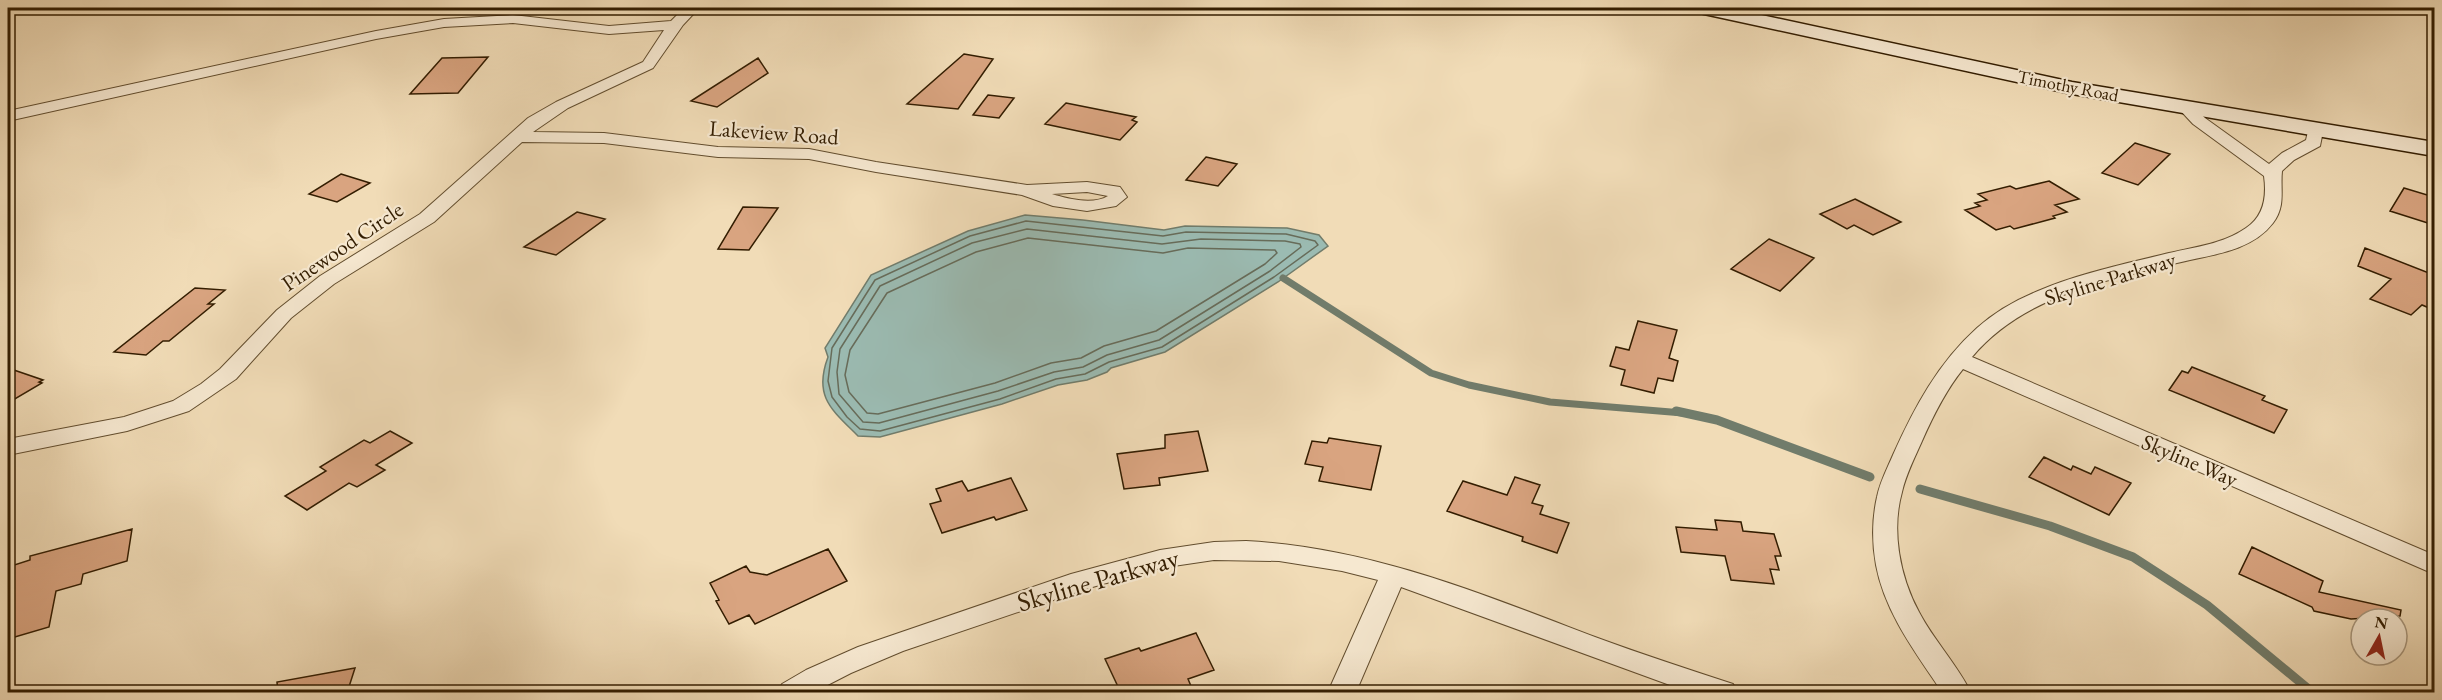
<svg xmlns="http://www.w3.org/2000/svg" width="2442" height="700" font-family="'EB Garamond',serif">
  <rect width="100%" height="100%" fill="#f1dcb7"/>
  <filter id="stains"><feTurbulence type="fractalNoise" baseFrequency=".00333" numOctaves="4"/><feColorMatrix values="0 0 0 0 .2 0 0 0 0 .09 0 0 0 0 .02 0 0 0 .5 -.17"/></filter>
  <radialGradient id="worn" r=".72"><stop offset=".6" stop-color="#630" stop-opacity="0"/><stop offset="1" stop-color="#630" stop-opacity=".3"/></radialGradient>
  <!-- water -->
  <path fill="#9bbbb2" stroke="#717c6b" stroke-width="1.5" d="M1025 215 1083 220 1164 230 1185 226 1287 228 1319 235 1328 246 1278 282 1165 352 1111 368 1107 372 1087 380 1058 385 1002 404 880 437 858 436C832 410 813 397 828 357L825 348 871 275 968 231Z"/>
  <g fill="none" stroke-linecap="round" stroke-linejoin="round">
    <!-- shore -->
    <path stroke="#676c5a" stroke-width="1.5" d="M1026 221 1163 236 1186 232 1286 234 1315 241 1318 245 1274 277 1162 347 1109 362 1085 374 1056 379 1000 399 880 431 860 429 847 417 832 397 828 381 832 348 875 280 970 236Z
      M1027 229 1162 244 1201 239 1285 241 1300 244 1301 247 1270 271 1159 340 1107 355 1083 367 1054 372 998 391 879 423 863 422 839 394 837 372 840 349 880 286 972 243Z
      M1028 238 1163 253 1188 248 1275 250 1277 253 1265 264 1156 331 1104 346 1081 358 1051 363 995 383 878 414 867 413 849 392 845 375 850 350 887 293 976 252Z"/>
    <!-- stream-far1 -->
    <path stroke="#717c6b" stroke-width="7" d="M1283 278 1431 373 1469 385 1550 402 1683 413"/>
    <!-- stream -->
    <path stroke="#717c6b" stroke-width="9" d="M1676 411 1717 420 1870 477
      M1920 489 2050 526 2133 557 2207 605 2312 692"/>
  </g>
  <!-- building -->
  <path fill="#d9a480" stroke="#331d01" stroke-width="1.5" d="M964 54 993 59 958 109 907 104Z
    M488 57 458 93 410 94 442 58Z
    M758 58 768 73 717 107 691 101Z
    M988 95 1014 98 999 118 973 115Z
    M1066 103 1136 117 1132 120 1137 122 1120 140 1045 124Z
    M2135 143 2170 154 2138 185 2102 173Z
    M1206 157 1237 164 1218 186 1186 180Z
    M341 174 370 183 337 202 309 194Z
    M2049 181 2079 199 2055 205 2067 212 2053 216 2055 218 2014 229 2010 226 1996 230 1965 210 1980 206 1975 203 1987 200 1978 194 2010 186 2016 189Z
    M2404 188 2434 197V225L2390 211Z
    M1855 199 1901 222 1873 235 1854 225 1847 229 1820 214Z
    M743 207 778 208 749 250 718 249Z
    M577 212 605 219 556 255 524 247Z
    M1769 239 1814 258 1780 291 1731 269Z
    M2365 248 2434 275V310L2422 305 2411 315 2370 299 2391 279 2358 266Z
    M195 288 225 290 208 304H214L169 341H163L146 355 114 352Z
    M1638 321 1677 330 1669 358 1678 361 1673 381 1658 378 1654 393 1621 385 1625 370 1610 366 1616 347 1629 350Z
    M2192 367 2265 396 2262 400 2287 410 2274 433 2169 390 2182 371 2188 373Z
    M8 368 43 380 39 382 42 383 8 403Z
    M390 431 412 443 376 465 385 470 357 487 349 483 307 510 285 496 326 471 320 467 364 440 370 443Z
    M1198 431 1208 471 1159 478 1160 485 1124 489 1117 454 1165 448V435Z
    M1329 438 1381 446 1371 490 1319 481 1323 467 1305 464 1312 441 1327 443Z
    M2044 457 2071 470 2073 466 2091 474 2095 467 2131 483 2109 515 2029 477Z
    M1515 477 1540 485 1532 503 1543 506 1540 514 1569 523 1557 553 1522 541 1523 537 1447 511 1463 481 1507 495Z
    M1011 478 1027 510 996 520 994 517 942 533 930 504 941 501 936 489 962 481 968 491Z
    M1715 520 1741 522 1743 531 1774 534 1781 556H1775L1779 570 1770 569 1774 584 1731 580 1725 556 1681 552 1676 527 1717 530Z
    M132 529 127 561 83 574 81 584 56 591 49 627 8 639V567L30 560V556Z
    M2252 547 2323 581 2319 592 2401 610 2400 616 2351 619 2314 611 2312 607 2239 574Z
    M828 549 847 581 755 624 749 615 729 624 716 601 719 600 710 583 746 566 750 572 767 575Z
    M1196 633 1214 670 1188 679 1194 693H1121L1105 659 1139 648 1141 651Z
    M355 668 347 693H278L277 682Z"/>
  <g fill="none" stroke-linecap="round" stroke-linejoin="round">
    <!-- minor casing -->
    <g stroke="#624d2e" stroke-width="2">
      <path id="minor" d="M684 8H699L683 25 653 68 568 108 533 132 604 133 718 147 809 149 876 162 1027 185 1087 182 1120 187 1127 197 1116 206 1087 211 1053 206 1022 195 876 172 809 159 718 157 604 143 522 142 434 222 334 284 291 318 236 379 189 411 127 431 8 455V439L124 417 173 401 201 384 220 369 277 310 320 276 420 214 528 118 556 102 643 62 664 30 609 34 513 23 444 27 376 39 8 121V111L376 31 444 19 513 15 609 26 671 21ZM1087 192 1108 196C1093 205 1068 199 1052 194Z
        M2187 104 2193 106 2205 118 2269 164 2282 153 2306 140 2309 127H2321L2323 131 2320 146 2294 160 2282 171C2280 190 2286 206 2273 223 2251 252 2209 255 2177 263 2104 281 2023 296 1972 357L2434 555V574L1963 369C1946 390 1933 416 1922 441 1915 457 1906 474 1902 492 1891 531 1900 577 1919 612 1933 639 1955 662 1969 689L1967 692H1942C1916 653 1885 613 1876 565 1872 543 1872 519 1877 497 1880 482 1887 469 1893 455 1914 408 1938 363 1977 328 1995 312 2016 300 2038 291 2080 273 2125 264 2169 253 2195 247 2223 244 2246 228 2264 216 2267 197 2264 176L2193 124 2179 109Z
        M1246 541C1369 547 1482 594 1595 637 1641 654 1687 669 1733 684L1737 692H1689L1401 587 1356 692H1328L1378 580 1342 571 1279 561 1214 560 1160 568 1089 588 903 651 851 673 814 692H778L782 684 806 670 858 647 1071 574 1160 550 1214 542Z"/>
    </g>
    <!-- secondary casing -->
    <g stroke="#331d01" stroke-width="3">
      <path id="secondary" d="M1694 8H1729L2072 82 2434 142V156L2072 94 1704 14 1697 12Z"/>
    </g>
    <!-- minor -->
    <use href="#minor" fill="#f6e8d0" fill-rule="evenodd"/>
    <!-- secondary -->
    <use href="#secondary" fill="#f6e8d0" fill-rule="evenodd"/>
  </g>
  <g text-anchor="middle" stroke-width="4.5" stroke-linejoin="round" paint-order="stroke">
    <!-- far-street labels -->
    <g font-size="18" fill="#331d01" stroke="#f6e8d0">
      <text transform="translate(2068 86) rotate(11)" y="6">Timothy Road</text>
    </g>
    <!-- street labels -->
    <g font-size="22" fill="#331d01" stroke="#f6e8d0">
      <text transform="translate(774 132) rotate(4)" y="8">Lakeview Road</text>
      <text transform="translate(342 246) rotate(-34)" y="8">Pinewood Circle</text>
      <text transform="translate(2110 278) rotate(-17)" y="8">Skyline Parkway</text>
      <text transform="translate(2190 460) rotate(23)" y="8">Skyline Way</text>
    </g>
    <!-- near-street labels -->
    <g font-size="27" fill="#331d01" stroke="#f6e8d0">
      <text transform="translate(1098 580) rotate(-16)" y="9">Skyline Parkway</text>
    </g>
  </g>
  <!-- margin -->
  <rect width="2442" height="700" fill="none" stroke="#f1dcb7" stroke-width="30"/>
  <rect x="9" y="9" width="2424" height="682" fill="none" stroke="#331d01" stroke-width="3"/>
  <rect x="15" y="15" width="2412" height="670" fill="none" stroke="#331d01" stroke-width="1.5"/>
  <!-- north arrow -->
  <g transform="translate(2379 637) rotate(9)"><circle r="28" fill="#f6e8d0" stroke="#a8977d" stroke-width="1.5"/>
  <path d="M0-4.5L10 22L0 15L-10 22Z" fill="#8f2418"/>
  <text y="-9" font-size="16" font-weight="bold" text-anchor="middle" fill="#331d01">N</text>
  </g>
  <rect width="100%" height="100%" filter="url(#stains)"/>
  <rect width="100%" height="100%" fill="url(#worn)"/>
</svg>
